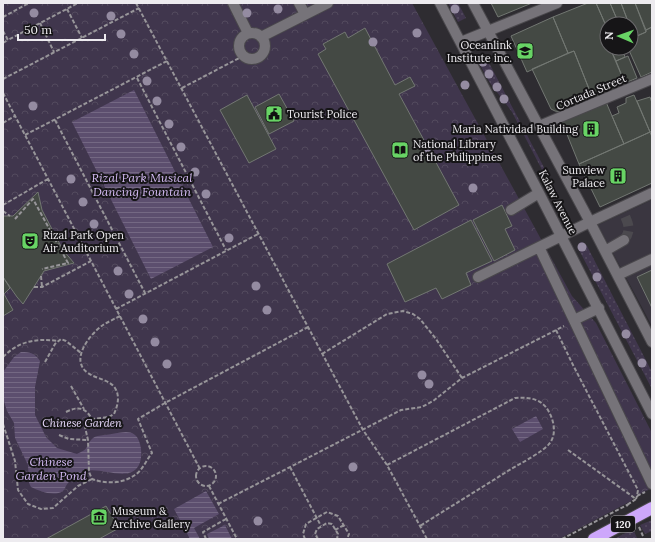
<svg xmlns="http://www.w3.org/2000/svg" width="655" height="542" font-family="Lora,serif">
  <defs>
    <pattern id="grass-dots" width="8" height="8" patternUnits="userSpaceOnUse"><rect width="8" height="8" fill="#40364d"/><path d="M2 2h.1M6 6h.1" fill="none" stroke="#534a5e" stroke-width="1.8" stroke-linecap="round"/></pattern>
    <pattern id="park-crowns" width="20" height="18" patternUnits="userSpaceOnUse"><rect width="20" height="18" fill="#40364d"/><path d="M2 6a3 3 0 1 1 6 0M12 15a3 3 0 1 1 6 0" fill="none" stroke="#534a5e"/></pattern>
    <pattern id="water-rules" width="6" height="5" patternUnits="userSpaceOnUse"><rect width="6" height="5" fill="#5c4e6e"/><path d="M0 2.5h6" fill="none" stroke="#746883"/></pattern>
  </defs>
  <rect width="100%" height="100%" fill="#2e2c31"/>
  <!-- built -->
  <path fill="#3a3640" d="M652 200V326L598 225Z"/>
  <!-- grass -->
  <path fill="url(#grass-dots)" d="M448 3H458L466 18 458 22Z
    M487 59 557 192 554 193 512 112 490 83 479 63Z
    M582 242 587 246 652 372V389L579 250 578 246 579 243Z
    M652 520V531L645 534 640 525Z
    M633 529 637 538 636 539H614Z"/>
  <!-- park -->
  <path fill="url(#park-crowns)" d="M3 3H412L572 296 596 323 652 433V488L634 497 631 501 559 539H3Z"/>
  <!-- water -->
  <path fill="url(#water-rules)" d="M134 90 213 247 151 279 72 122Z
    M21 352C30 352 35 353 40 361L35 387V415L46 437 57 448 77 454C80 452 85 451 87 447 88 445 89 442 91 440 95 435 100 436 105 435 119 434 135 425 140 444 142 451 142 462 137 468 126 481 101 467 85 471 78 473 72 478 68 483 66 485 65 489 63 491 54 497 39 491 31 487L29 483 28 465 15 438 14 423 7 411 3 398V372L14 357Z
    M536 416 543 429 520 442 512 429Z
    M206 491 219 514 194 528 200 539 202 538 203 539H190L174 509Z
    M225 525 232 539H209L207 534Z"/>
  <!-- building -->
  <path fill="#444944" stroke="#727772" d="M491 3H532L498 17Z
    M588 3H596L607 28V48H610L626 86 593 99 574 51 568 53 553 17Z
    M596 3H610L619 24H607V28Z
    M610 3H621L629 24H619Z
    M621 3H635L646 32 634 37 631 29V24H629Z
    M635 3H652V27L646 30Z
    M553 17 568 53 527 72 511 36Z
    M652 27V72L641 77 628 48H631V39L646 32V30Z
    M365 28 395 85 410 77 415 86 399 94 459 205 414 230 318 54 326 49 323 44 345 32 348 38Z
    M615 48H622L625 57 616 61 611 50Z
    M574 51 593 99 561 112 555 111 551 109 532 69Z
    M628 56 637 78 625 83 616 61Z
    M279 94 294 121 269 134 255 107Z
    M247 95 276 149 249 163 220 110Z
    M634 95 650 132 624 144 612 116 619 113 617 107 626 103V98Z
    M650 97 652 103V131L650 132 637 101Z
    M606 102 624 144 579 164 562 122Z
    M650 132 652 137V183L600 207 579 164Z
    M38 192 42 210 53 231 63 250 74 263 44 271 23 304 17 297 3 277V216H13Z
    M502 205 512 226 505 229 515 250 494 261 473 220Z
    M471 220 492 261 466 273 471 285 442 299 436 288 405 302 387 264Z
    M652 270V308L637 277Z
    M3 277 10 288 4 294 13 310 3 316Z
    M106 506 119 528 99 539H46Z"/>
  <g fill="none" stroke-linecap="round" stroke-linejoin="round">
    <!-- minor-tunnel -->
    <path stroke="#4b494e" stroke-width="10" stroke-dasharray="10 5" stroke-linecap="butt" d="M624 240C631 231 629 225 625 216"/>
    <!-- minor casing -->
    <g stroke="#4a484c" stroke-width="12">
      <path id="minor" d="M233 3 248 33
        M299 3 305 14
        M440 3 539 193 652 414
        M473 3 590 222 652 342
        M239 46a13 13 0 1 1 26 0a13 13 0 1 1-26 0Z
        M261 37 328 3
        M461 42 557 3
        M539 126 652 79
        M511 210 539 193
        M539 247 652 484
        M605 251 624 240
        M618 275 652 259
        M478 277 590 222 652 193
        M574 320 599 308"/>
    </g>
    <!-- highway casing -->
    <g stroke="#4a484c" stroke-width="14">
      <path id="highway" d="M594 539 652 508"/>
    </g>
    <!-- path -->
    <path stroke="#979599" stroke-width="2" stroke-dasharray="4 2" stroke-linecap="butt" d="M136 3 308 327 363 430 387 465 427 539
      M67 9 82 38
      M3 17 29 3
      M40 23 54 52
      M3 31 8 40 78 3
      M3 43 8 40
      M137 78 226 250
      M3 79 139 8
      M182 88 243 56
      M3 93 200 469
      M55 120 145 293
      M3 123 15 116
      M25 135 167 61
      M3 205 48 179
      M3 211 10 216
      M15 219 33 199 68 263 42 269
      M41 276 42 287
      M34 287H42L91 261
      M116 309 258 234
      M120 316C114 319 108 322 103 325 90 334 69 360 88 373 96 379 109 379 115 388 120 396 118 405 114 414L109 417 92 419 88 422 85 427 88 440 89 472 92 479C106 484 122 484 135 475 142 471 147 459 152 453L138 419 165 403 308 327
      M556 330 574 367 638 490 637 496 636 499
      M322 354 387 314 403 311 413 314 420 319 436 339 462 378
      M3 357C19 341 36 338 58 341
      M45 362 55 344 61 339 66 341 81 353
      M71 386 84 409
      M66 412C78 406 85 407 92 419
      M3 424 15 461 18 490 28 504 41 509 53 508 78 486 92 479
      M59 435 69 439 88 440
      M568 450 636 499 627 505
      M387 465 515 398C528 397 542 398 549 412 554 421 557 435 549 444 544 451 520 464 511 469 481 488 450 507 420 526
      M196 476a10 10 0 1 1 20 0a10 10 0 1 1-20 0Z
      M290 467 321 526
      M209 486 237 539
      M637 496 645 492
      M218 504 401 410 422 407 433 401 462 378 564 326
      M639 527 643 536
      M335 530 344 525
      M206 539 203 532 226 519
      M305 539 303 534 306 524 327 512 338 516 349 534 347 539
      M318 539 315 534 317 529 327 523 332 524 338 534 337 539
      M562 539 627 505 628 506"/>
    <!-- minor -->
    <use href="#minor" stroke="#767379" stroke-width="10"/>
    <!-- highway -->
    <use href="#highway" stroke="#cda7fb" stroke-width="12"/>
  </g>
  <!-- trees -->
  <g fill="#948ba1">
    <circle cx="278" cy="9" r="4.5"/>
    <circle cx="455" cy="9" r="4.5"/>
    <circle cx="34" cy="13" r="4.5"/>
    <circle cx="247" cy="13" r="4.5"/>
    <circle cx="111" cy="16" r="4.5"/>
    <circle cx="417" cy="33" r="4.5"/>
    <circle cx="121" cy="34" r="4.5"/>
    <circle cx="373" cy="42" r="4.5"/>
    <circle cx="134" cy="54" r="4.5"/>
    <circle cx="483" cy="62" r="4.5"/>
    <circle cx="489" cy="74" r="4.5"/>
    <circle cx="147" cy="81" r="4.5"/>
    <circle cx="465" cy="85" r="4.5"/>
    <circle cx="497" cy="87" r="4.5"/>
    <circle cx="504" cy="99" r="4.5"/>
    <circle cx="157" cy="101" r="4.5"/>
    <circle cx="33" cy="106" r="4.5"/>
    <circle cx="169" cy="124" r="4.5"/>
    <circle cx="181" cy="147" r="4.5"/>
    <circle cx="429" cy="151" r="4.5"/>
    <circle cx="195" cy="172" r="4.5"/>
    <circle cx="71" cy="179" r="4.5"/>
    <circle cx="473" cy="188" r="4.5"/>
    <circle cx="206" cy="194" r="4.5"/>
    <circle cx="83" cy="202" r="4.5"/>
    <circle cx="94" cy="224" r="4.5"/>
    <circle cx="229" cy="238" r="4.5"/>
    <circle cx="582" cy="247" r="4.5"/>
    <circle cx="106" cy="249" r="4.5"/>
    <circle cx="118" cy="271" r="4.5"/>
    <circle cx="597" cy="277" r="4.5"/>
    <circle cx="256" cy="286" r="4.5"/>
    <circle cx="129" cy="294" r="4.5"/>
    <circle cx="267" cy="310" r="4.5"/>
    <circle cx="143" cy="319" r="4.5"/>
    <circle cx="626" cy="334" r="4.5"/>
    <circle cx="155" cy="342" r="4.5"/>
    <circle cx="642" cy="363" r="4.5"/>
    <circle cx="167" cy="364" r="4.5"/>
    <circle cx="422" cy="375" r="4.5"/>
    <circle cx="429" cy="384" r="4.5"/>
    <circle cx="353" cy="467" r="4.5"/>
    <circle cx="258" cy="521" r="4.5"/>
  </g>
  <!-- icons -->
  <defs>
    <g id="school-square" transform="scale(0.9)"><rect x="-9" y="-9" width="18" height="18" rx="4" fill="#68d465" stroke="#161517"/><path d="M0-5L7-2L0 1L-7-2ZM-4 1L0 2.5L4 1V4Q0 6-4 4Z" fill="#111"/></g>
    <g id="civic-square" transform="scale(0.9)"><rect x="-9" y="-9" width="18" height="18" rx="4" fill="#68d465" stroke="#161517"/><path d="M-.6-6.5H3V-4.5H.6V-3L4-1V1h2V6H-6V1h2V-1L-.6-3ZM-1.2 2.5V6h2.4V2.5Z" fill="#111"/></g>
    <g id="building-square" transform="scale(0.9)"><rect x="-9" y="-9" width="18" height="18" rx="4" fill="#68d465" stroke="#161517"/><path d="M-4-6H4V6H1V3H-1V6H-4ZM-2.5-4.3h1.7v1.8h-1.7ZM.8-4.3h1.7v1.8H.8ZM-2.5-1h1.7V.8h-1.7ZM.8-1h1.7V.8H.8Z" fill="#111"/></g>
    <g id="library-square" transform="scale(0.9)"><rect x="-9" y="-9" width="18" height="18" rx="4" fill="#68d465" stroke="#161517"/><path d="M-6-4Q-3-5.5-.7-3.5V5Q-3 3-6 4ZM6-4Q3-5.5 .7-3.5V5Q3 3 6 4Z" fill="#111"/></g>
    <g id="theatre-square" transform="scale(0.9)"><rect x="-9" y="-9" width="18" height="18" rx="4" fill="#68d465" stroke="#161517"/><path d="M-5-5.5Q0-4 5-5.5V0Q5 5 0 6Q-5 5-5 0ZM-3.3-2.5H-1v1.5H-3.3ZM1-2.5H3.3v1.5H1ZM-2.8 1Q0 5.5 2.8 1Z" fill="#111"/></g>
    <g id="museum-square" transform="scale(0.9)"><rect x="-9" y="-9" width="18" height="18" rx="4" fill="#68d465" stroke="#161517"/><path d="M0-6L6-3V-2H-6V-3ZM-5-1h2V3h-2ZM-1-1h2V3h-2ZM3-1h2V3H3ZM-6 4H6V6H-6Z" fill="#111"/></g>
  </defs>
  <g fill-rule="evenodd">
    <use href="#school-square" x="525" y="51"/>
    <use href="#civic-square" x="274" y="114"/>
    <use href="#building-square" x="591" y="129"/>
    <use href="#library-square" x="400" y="150"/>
    <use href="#building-square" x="618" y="176"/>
    <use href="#theatre-square" x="30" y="241"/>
    <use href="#museum-square" x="99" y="517"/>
  </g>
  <g text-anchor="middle" stroke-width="4" stroke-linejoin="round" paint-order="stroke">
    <!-- shield labels -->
    <rect fill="#161517" stroke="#acabae" stroke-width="1" x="611" y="516" width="24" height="16" rx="3"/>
    <g font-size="10" font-weight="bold" fill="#edebef">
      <text x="623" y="528">120</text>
    </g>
    <!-- poi labels -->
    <g font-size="11" fill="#edebef" stroke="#161517" text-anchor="start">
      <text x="512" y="49" text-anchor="end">Oceanlink<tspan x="512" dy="13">Institute inc.</tspan></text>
      <text x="287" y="118">Tourist Police</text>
      <text x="578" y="133" text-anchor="end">Maria Natividad Building</text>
      <text x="413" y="148">National Library<tspan x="413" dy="13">of the Philippines</tspan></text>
      <text x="605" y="174" text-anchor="end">Sunview<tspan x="605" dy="13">Palace</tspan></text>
      <text x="43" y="239">Rizal Park Open<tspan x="43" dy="13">Air Auditorium</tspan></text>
      <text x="112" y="515">Museum &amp;<tspan x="112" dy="13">Archive Gallery</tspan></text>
    </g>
    <!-- street labels -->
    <g font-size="11" fill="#edebef" stroke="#161517">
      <text transform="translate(591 92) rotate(-23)" y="4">Cortada Street</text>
      <text transform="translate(558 202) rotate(63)" y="4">Kalaw Avenue</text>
    </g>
    <!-- park labels -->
    <g font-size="11" font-style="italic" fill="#e8d9fc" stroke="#161517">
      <text x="82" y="427">Chinese Garden</text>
    </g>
    <!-- water labels -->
    <g font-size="12" font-style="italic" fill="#d4bbf4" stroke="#161517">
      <text x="142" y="182">Rizal Park Musical<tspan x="142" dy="14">Dancing Fountain</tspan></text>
      <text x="51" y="466">Chinese<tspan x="51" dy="14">Garden Pond</tspan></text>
    </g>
  </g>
  <!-- border -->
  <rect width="655" height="542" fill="none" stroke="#edebef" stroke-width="8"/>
  <!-- north arrow -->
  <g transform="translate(619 36) rotate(272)"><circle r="19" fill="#161517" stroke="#6c6b6d"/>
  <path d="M0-3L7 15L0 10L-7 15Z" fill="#68d465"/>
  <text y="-6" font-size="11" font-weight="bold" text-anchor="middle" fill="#edebef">N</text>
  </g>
  <!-- scale -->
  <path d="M18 34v6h87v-6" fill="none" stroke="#edebef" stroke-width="2"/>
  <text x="24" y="34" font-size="12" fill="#edebef" stroke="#161517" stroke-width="3" paint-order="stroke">50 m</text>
</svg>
